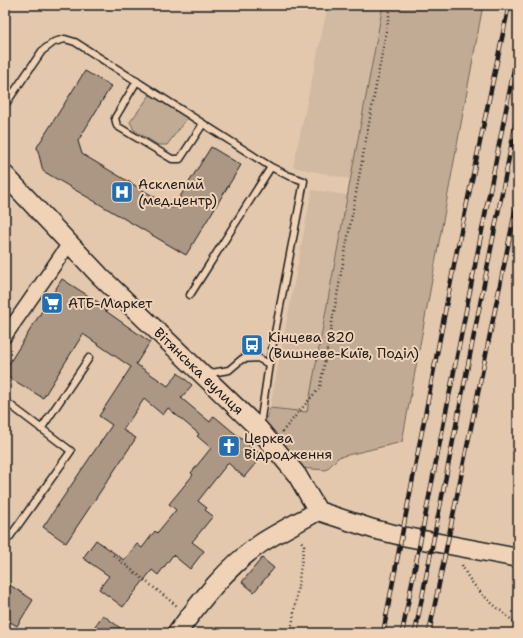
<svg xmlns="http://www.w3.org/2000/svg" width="523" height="638" font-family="'Shantell Sans',sans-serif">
  <rect width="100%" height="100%" fill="#e3c8ae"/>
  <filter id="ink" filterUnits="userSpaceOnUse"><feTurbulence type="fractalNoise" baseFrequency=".025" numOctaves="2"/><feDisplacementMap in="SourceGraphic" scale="8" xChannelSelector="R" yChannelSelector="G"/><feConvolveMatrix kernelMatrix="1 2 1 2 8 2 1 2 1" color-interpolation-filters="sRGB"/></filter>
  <g filter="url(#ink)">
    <!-- built -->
    <path fill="#d2b9a2" d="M328 5H383L350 179 293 167Z
      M312 190 347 195 307 412 270 408Z"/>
    <!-- green -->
    <path fill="#c2ab95" stroke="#6f6458" d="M383 5H483L402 442 339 457 326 470 298 468 263 427 270 408 307 412Z
      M158 94 183 109 187 118 167 145H158L134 130 130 122 150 95Z"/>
    <!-- building -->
    <path fill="#ac9785" stroke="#1c1c1c" d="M85 71 111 86 78 141 82 154 173 208 211 147 241 165 186 255 43 171 37 147Z
      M62 279 101 304 100 307 150 342 136 364 168 386 178 373 192 385 181 398 210 422 214 416 262 456 244 477 228 463 198 501 207 508 205 510 213 516 192 542 204 551 190 569 173 555 158 575 152 570 123 607 99 589 109 576 83 558 96 540 124 560 137 544 142 548 155 531 157 533 176 510 169 504 193 475 191 473 211 448 197 436 199 434 168 408 163 415 144 399 123 430 136 438 66 543 43 527 112 425 99 416 131 367 83 334 43 398 5 375V370Z
      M262 558 274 568 254 592 242 582Z
      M5 582 33 600 17 626 5 619Z
      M103 615 127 633H90Z"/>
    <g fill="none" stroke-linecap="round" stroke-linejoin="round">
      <!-- lane casing -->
      <g stroke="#1c1c1c" stroke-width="9">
        <path id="lane" d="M137 81 115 118 117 126 172 159H180L203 124
          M5 105 42 51 54 42 65 39 75 42 271 167 287 175 304 181 269 364 260 425
          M190 295 271 167
          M207 372 211 373 229 370 242 359 258 358 269 364
          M5 401 71 451 9 538
          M41 429 89 358
          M5 632 6 633"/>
      </g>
      <!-- street casing -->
      <g stroke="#1c1c1c" stroke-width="16">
        <path id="street" d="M5 336 69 244"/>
      </g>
      <!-- secondary casing -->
      <g stroke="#1c1c1c" stroke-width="21">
        <path id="secondary" d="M5 175 101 277 259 429 297 475 318 511 373 529 402 536 518 558
          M177 633C201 600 227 567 260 544 278 532 299 522 318 511"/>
      </g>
      <!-- path -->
      <path stroke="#1c1c1c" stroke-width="2.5" stroke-dasharray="1 3" stroke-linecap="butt" d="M282 432 320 387 391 5
        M113 555 177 606
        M462 565C472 590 498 608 518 625
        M291 633 304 545 300 540"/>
      <!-- lane -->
      <use href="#lane" stroke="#f0d3b7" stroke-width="6"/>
      <!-- street -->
      <use href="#street" stroke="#f0d3b7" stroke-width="13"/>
      <!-- secondary -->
      <use href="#secondary" stroke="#f0d3b7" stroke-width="18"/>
      <!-- rail casing -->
      <g stroke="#1c1c1c" stroke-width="4.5">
        <path id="rail" d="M383 633 456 255 509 5
          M402 633 518 49
          M415 633 518 112
          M429 633 518 197"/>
      </g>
      <!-- rail -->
      <use href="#rail" stroke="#f0d3b7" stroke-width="3" stroke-dasharray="9" stroke-linecap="butt"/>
    </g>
  </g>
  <!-- icons -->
  <defs>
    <g id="hospital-square" transform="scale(1.15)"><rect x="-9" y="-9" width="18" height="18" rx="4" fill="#1f6fb2" stroke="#f0d3b7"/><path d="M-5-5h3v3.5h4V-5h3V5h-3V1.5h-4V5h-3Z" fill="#fff"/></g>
    <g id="supermarket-square" transform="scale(1.15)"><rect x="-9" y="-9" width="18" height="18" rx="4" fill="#1f6fb2" stroke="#f0d3b7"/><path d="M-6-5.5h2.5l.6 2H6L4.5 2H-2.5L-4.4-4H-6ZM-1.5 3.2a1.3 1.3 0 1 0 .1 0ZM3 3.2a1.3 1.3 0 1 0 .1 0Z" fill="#fff"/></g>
    <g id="bus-square" transform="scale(1.15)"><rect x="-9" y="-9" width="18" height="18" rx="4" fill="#1f6fb2" stroke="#f0d3b7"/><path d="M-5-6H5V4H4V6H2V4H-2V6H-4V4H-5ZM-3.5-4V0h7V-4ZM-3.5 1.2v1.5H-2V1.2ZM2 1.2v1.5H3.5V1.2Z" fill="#fff"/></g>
    <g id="church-square" transform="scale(1.15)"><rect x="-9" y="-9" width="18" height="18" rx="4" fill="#1f6fb2" stroke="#f0d3b7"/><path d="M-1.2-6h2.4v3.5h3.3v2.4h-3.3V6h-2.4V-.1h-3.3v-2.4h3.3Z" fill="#fff"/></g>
  </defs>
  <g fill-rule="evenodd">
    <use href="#hospital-square" x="122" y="192"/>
    <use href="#supermarket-square" x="52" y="303"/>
    <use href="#bus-square" x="252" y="345"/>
    <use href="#church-square" x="229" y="446"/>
  </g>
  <g text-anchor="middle" stroke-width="4" stroke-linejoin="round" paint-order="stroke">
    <!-- poi labels -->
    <g font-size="14" fill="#1c1c1c" stroke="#f0d3b7" text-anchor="start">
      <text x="138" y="189">Асклепий<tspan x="138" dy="16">(мед.центр)</tspan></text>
      <text x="68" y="308">АТБ-Маркет</text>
      <text x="268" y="342">Кінцева 820<tspan x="268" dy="16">(Вишневе-Київ, Поділ)</tspan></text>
      <text x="244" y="443">Церква<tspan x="244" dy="16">Відродження</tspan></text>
    </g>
    <!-- street labels -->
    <g font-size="14" fill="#1c1c1c" stroke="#f0d3b7">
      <text transform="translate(199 371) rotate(44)" y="5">Вітянська вулиця</text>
    </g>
  </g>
  <!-- margin -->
  <rect width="523" height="638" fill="none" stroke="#f0d3b7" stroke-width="20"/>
  <rect x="10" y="10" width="503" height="618" fill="none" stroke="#1c1c1c" stroke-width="1.5" filter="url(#ink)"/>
</svg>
